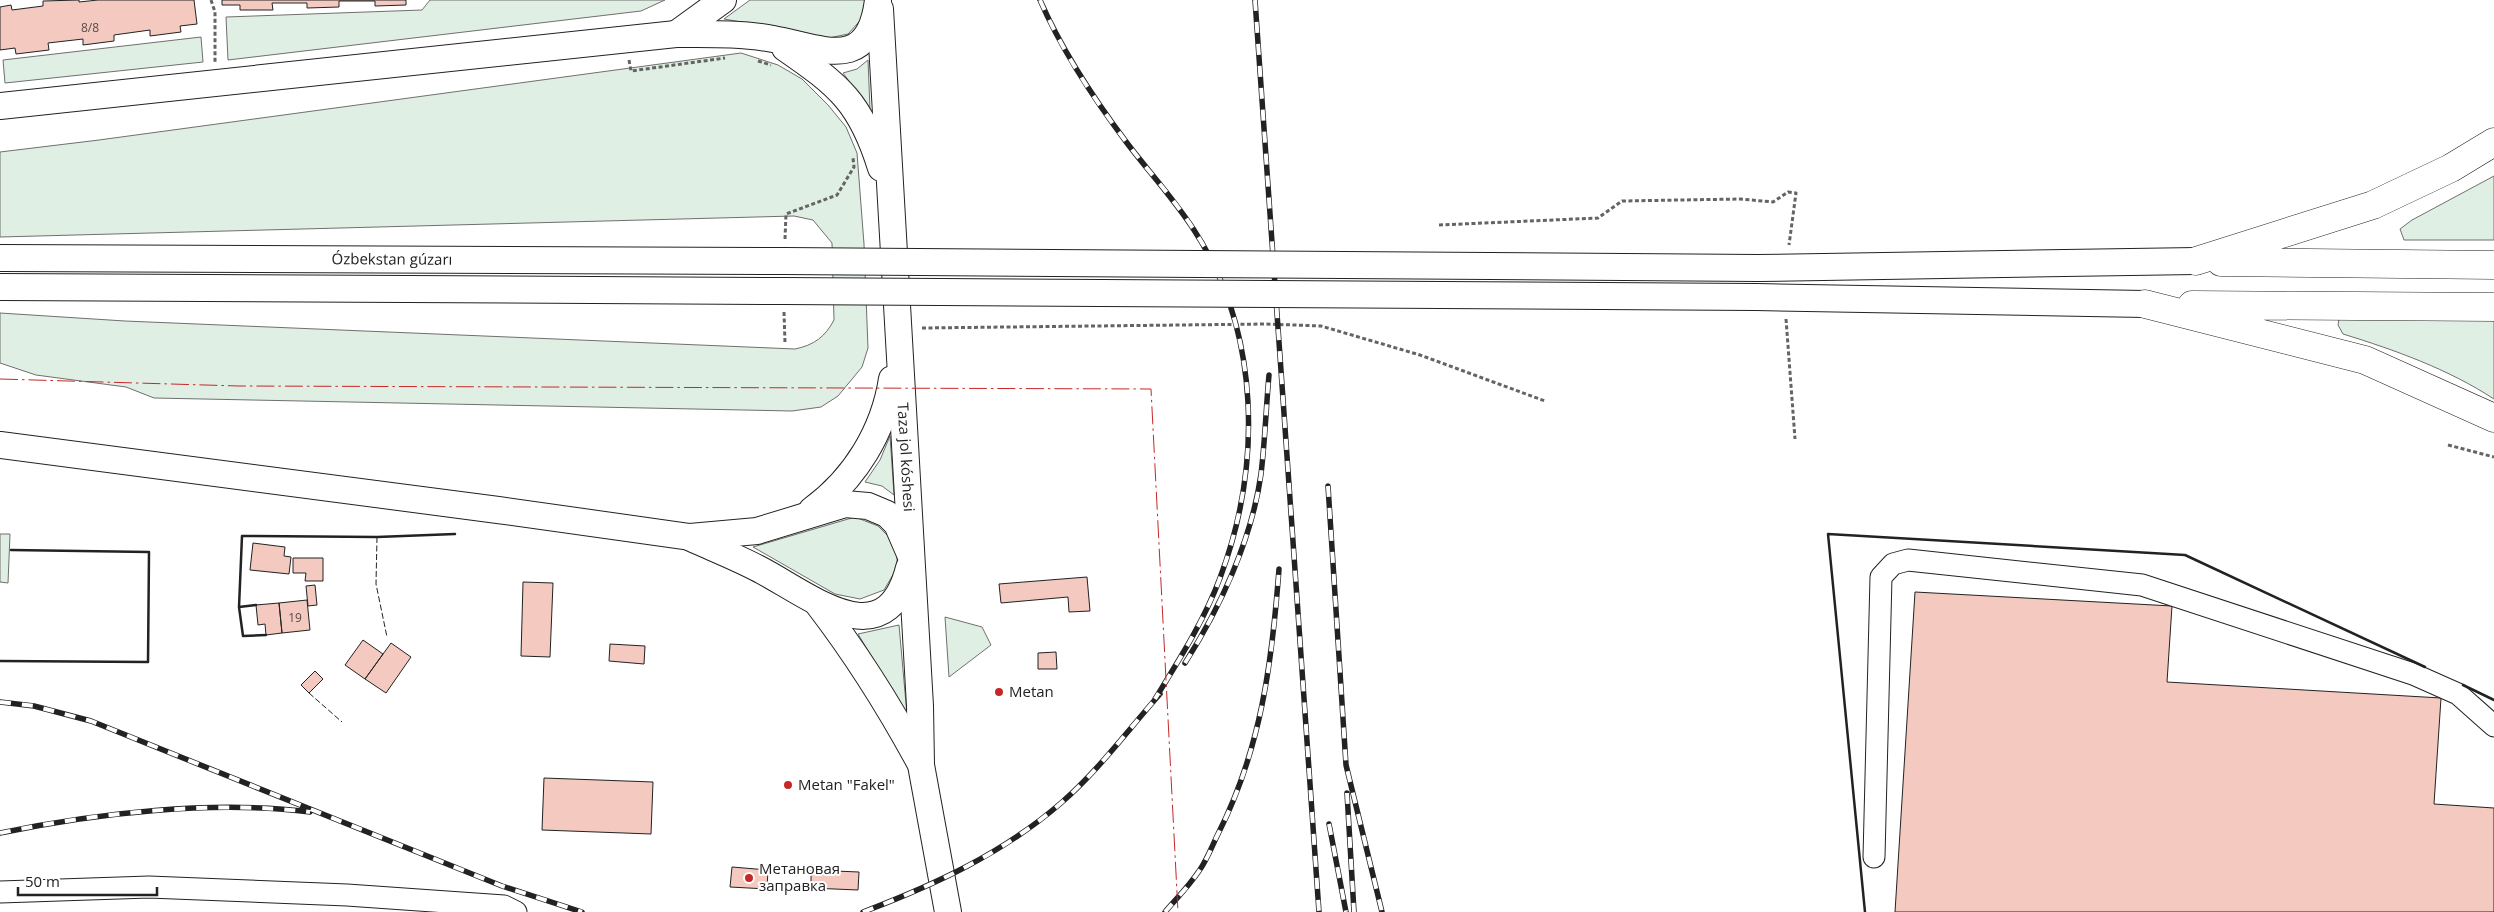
<svg xmlns="http://www.w3.org/2000/svg" width="2494" height="912" font-family="'Open Sans',sans-serif">
  <rect width="100%" height="100%" fill="#fff"/>
  <!-- green -->
  <path fill="#e0efe3" stroke="#6f6f6f" d="M430 0H665L641 11 228 60 226 17 422 10Z
    M750 0H869L866 14 848 34 824 39 798 32 724 19Z
    M201 37 203 62 5 83 3 60Z
    M741 53 778 65 802 79 828 105 846 127 857 153 864 244 868 348 862 367 838 396 821 407 792 411 154 398 126 387 36 375 0 363V313L125 321 795 349C814 345 825 337 834 320L832 243 813 220 794 216 0 237V152L99 140Z
    M868 60 870 109 843 73 857 69Z
    M2494 176V240H2404L2400 229 2412 220Z
    M2494 316V399C2448 369 2395 350 2343 334L2338 325 2339 319Z
    M890 436 894 495 882 486 865 482 880 460Z
    M855 517 878 526 897 545V568L884 590 860 599 835 594 753 547Z
    M0 534H10L8 583 0 582Z
    M945 617 982 627 991 645 949 677Z
    M899 625 907 715 858 634Z"/>
  <!-- building -->
  <path fill="#f3c9c0" stroke="#222" d="M79 0V2L98 0H194L197 24 180 26 181 32 150 36V30L114 35V41L83 45V39L48 43 49 50 16 54 15 48 0 50V7L11 5 12 10 43 6V1Z
    M222 0H406V5L375 6V1H339V7L307 8V3H272L273 10H240V5H222Z
    M253 543 285 547 284 556 291 557 289 574 250 570Z
    M293 558H323V581H305L306 573H293Z
    M1087 577 1090 611 1069 612 1068 597 1001 603 999 584Z
    M523 582 553 583 550 657 521 656Z
    M315 585 317 605 308 606 306 586Z
    M1915 592 2172 606 2167 682 2441 698 2434 804 2494 808V912H1895Z
    M307 600 310 630 282 633 279 603Z
    M279 603 282 633 266 635 265 624 258 625 256 605Z
    M363 640 383 654 365 679 345 665Z
    M391 643 411 657 386 693 365 679Z
    M610 644 645 646 644 664 609 661Z
    M1056 652 1057 669H1038V653Z
    M315 671 323 679 309 693 301 685Z
    M544 778 653 782 651 834 542 830Z
    M732 867 768 870 767 889 730 887Z
    M811 870 859 872 858 890 811 888Z"/>
  <g fill="none" stroke-linecap="round" stroke-linejoin="round">
    <!-- minor casing -->
    <g stroke="#222" stroke-width="23">
      <path id="minor" d="M1874 857 1881 577 1893 564 1908 560 2142 585 2413 674 2458 694 2494 726
        M0 892 149 887 347 895 504 906 516 912"/>
    </g>
    <!-- major casing -->
    <g stroke="#222" stroke-width="28">
      <g id="major">
        <path id="s1" d="M880 9 920 706 921 765 948 912"/>
        <path d="M676 34 723 0"/>
        <path d="M785 48C840 86 861 103 881 168"/>
        <path d="M0 106 676 34C709 34 741 33 773 39 822 48 869 74 878 0"/>
        <path id="s2" d="M0 258 784 261"/>
        <path d="M1758 268 2196 261"/>
        <path d="M0 287 784 291"/>
        <path d="M1756 297 2145 304"/>
        <path d="M0 445 498 510 690 537 757 531 845 504 868 506 887 514 897 524 910 554"/>
        <path d="M812 510C855 479 884 431 892 379"/>
        <path d="M691 538C713 548 736 557 757 568 807 593 885 662 909 568"/>
        <path d="M818 604C858 656 888 704 919 761"/>
      </g>
    </g>
    <!-- highway casing -->
    <g stroke="#222" stroke-width="29">
      <path id="highway" d="M2196 261 2373 205 2451 168 2494 142
        M2221 262 2494 265
        M2145 304 2365 360 2494 418
        M2192 305 2494 307"/>
    </g>
    <!-- path -->
    <path stroke="#646464" stroke-width="3" stroke-dasharray="4 2.5" stroke-linecap="butt" d="M211 0 215 12V62
      M629 60 631 71 725 58
      M758 61 771 65
      M1439 225 1598 218 1622 201 1740 199 1773 202 1788 192 1796 193 1789 245
      M785 239 786 214 837 195 854 167 853 158
      M784 312 785 343
      M1786 319 1795 439
      M922 328 1266 324 1321 326 1420 355 1545 401
      M2448 445 2494 457"/>
    <!-- minor -->
    <use href="#minor" stroke="#fff" stroke-width="21"/>
    <!-- major -->
    <use href="#major" stroke="#fff" stroke-width="26"/>
    <!-- highway -->
    <use href="#highway" stroke="#fff" stroke-width="28"/>
    <!-- rail casing -->
    <g stroke="#222" stroke-width="5.5">
      <path id="rail" d="M1040 0C1062 51 1094 99 1127 143 1149 172 1174 199 1194 230 1261 333 1262 466 1220 578 1204 621 1179 660 1155 699
        M1255 0 1319 912
        M1328 486 1346 765 1382 912
        M1185 663C1220 608 1252 539 1261 474 1265 441 1266 408 1269 375
        M0 702 34 706 91 721 502 886 582 912
        M1347 793 1354 912
        M1329 824 1346 912
        M0 833C97 813 213 800 310 812
        M863 912C934 885 1002 854 1061 803 1098 771 1128 730 1160 694
        M1165 912C1176 899 1189 886 1199 871 1207 860 1212 846 1218 834 1261 749 1272 663 1279 569"/>
    </g>
    <!-- rail -->
    <use href="#rail" stroke="#fff" stroke-width="4" stroke-dasharray="11" stroke-linecap="butt"/>
    <!-- major-bridge casing -->
    <g stroke="#222" stroke-width="28" stroke-linecap="butt">
      <path id="major-bridge" d="M784 261 1758 268
        M784 291 1756 297"/>
    </g>
    <!-- major-bridge -->
    <use href="#major-bridge" stroke="#fff" stroke-width="26"/>
    <!-- fence -->
    <path stroke="#222" stroke-width="1" stroke-dasharray="6 2.5" stroke-linecap="butt" d="M377 537 376 584 387 637
      M309 693 342 722"/>
    <!-- wall -->
    <path stroke="#222" stroke-width="2.5" d="M239 607 256 605
      M266 635 243 636 239 607 242 536 377 537 455 534
      M0 661 148 662 149 552 11 550
      M2463 685 2494 700
      M1865 912 1828 534 2185 555 2425 667"/>
    <!-- power -->
    <path stroke="#c62828" stroke-width="1" stroke-dasharray="18 4 2.5 4" stroke-linecap="butt" d="M0 379 239 386 1151 389 1178 912"/>
  </g>
  <!-- markers -->
  <g fill="#c62828" stroke="#fff" stroke-width="2">
    <circle cx="999" cy="692" r="5"/>
    <circle cx="788" cy="785" r="5"/>
    <circle cx="749" cy="878" r="5"/>
  </g>
  <g text-anchor="middle" stroke-width="4" stroke-linejoin="round" paint-order="stroke">
    <!-- number labels -->
    <g font-size="12" fill="#564c4a">
      <text x="90" y="32">8/8</text>
      <text x="295" y="622">19</text>
    </g>
    <!-- street labels -->
    <g font-size="15" fill="#222" stroke="#fff">
      <text dy="5" stroke="none"><textPath href="#s2" startOffset="392">Ózbekstan gúzarı</textPath></text>
      <text dy="5" stroke="none"><textPath href="#s1" startOffset="449">Taza jol kóshesi</textPath></text>
    </g>
    <!-- poi labels -->
    <g font-size="15" fill="#222" stroke="#fff" text-anchor="start">
      <text x="1009" y="697">Metan</text>
      <text x="798" y="790">Metan "Fakel"</text>
      <text x="759" y="874">Метановая<tspan x="759" dy="17">заправка</tspan></text>
    </g>
  </g>
  <!-- scale -->
  <path d="M18 887v8h139v-8" fill="none" stroke="#222222" stroke-width="2.5"/>
  <text x="25" y="887" font-size="15" fill="#222222" stroke="#ffffff" stroke-width="4" paint-order="stroke">50 m</text>
</svg>
